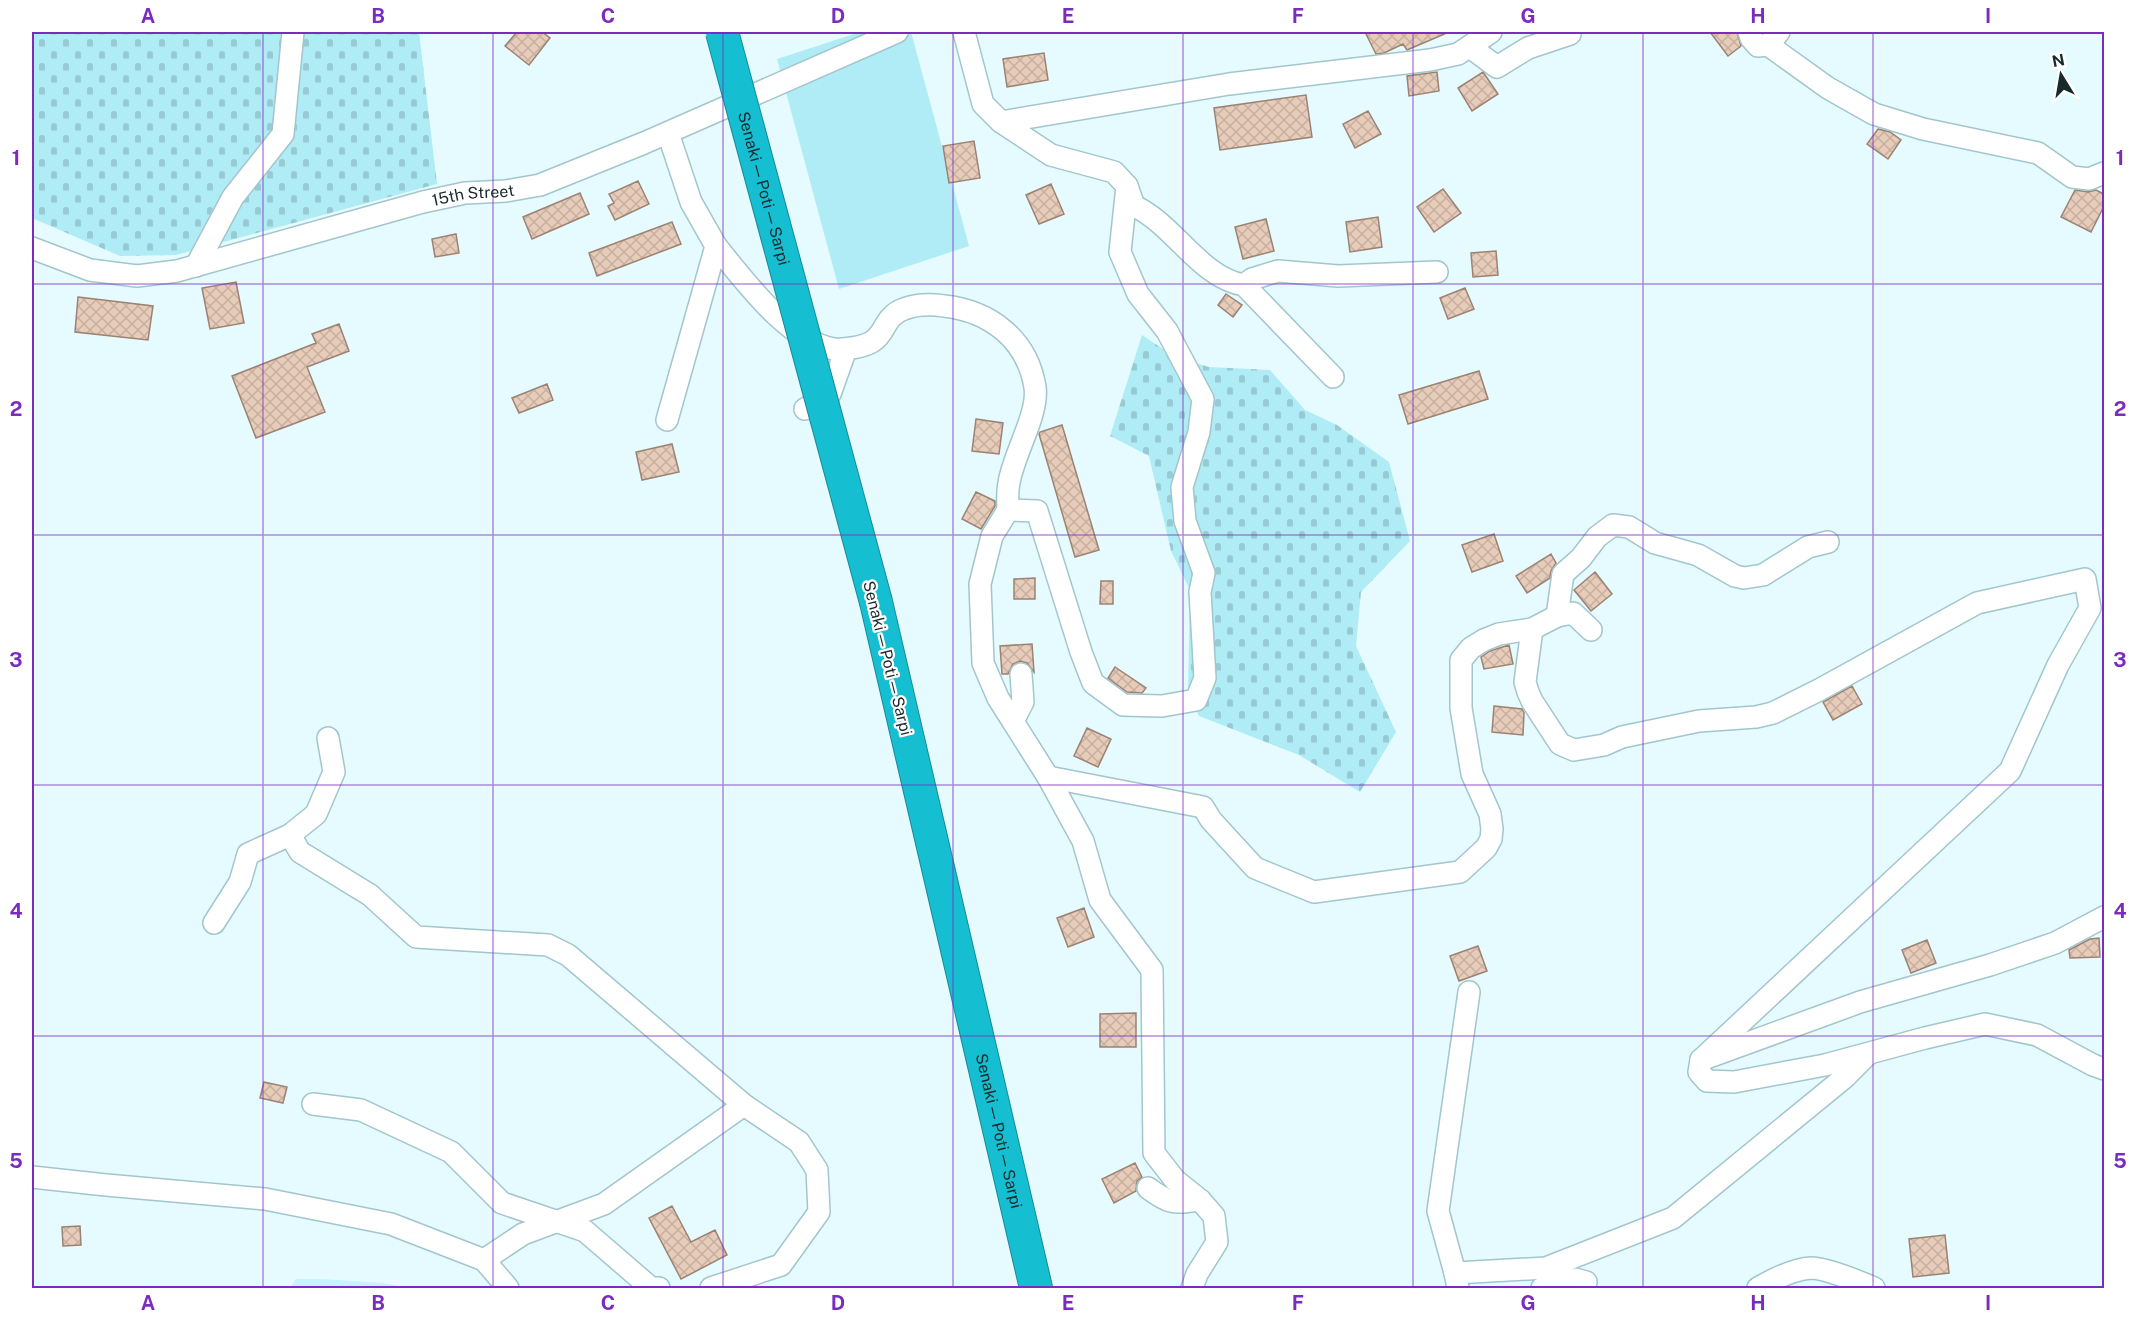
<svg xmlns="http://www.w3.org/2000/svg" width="2136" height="1320" font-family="'Public Sans',sans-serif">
  <defs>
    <pattern id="cemetery-stones" width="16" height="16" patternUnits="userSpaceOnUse" patternTransform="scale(1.5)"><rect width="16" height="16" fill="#b0ecf5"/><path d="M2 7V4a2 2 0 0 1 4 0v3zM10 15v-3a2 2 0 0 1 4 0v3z" fill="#97cad2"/></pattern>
    <pattern id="building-cross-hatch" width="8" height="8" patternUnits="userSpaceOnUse" patternTransform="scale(1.5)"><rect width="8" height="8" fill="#e8ccba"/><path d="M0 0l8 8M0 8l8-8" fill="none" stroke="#c6afa0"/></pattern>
  </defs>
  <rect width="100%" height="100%" fill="#e5fbff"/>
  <!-- built -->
  <path fill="#c4f4fc" d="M296 1279H322L383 1283 408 1288H290Z"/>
  <!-- green -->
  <path fill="#b0ecf5" d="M860 32H911L969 246 839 289 777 59Z"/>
  <!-- cemetery -->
  <path fill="url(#cemetery-stones)" d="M32 32H419L437 184 176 255 120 256 32 218Z
    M1142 335 1175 357 1209 367 1270 370 1305 410 1337 425 1389 462 1410 541 1361 592 1356 646 1396 732 1360 792 1299 755 1199 716 1188 692 1190 590 1171 551 1149 456 1110 436Z"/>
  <!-- building -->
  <path fill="url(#building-cross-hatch)" stroke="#9c8272" stroke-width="1.5" d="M517 32H542L550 38 529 65 505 46Z
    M1365 32H1449L1407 50 1403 44 1384 53 1376 54Z
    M1710 32H1737L1741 46 1728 56Z
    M1044 53 1048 80 1007 87 1003 59Z
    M1437 72 1439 91 1409 96 1407 76Z
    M1483 72 1498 94 1472 111 1458 88Z
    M1306 95 1312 137 1220 150 1214 108Z
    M1368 111 1381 134 1355 148 1343 124Z
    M1878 129 1890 132 1901 140 1888 159 1867 144Z
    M974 141 980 178 949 183 943 146Z
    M638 181 649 204 615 220 608 206 614 203 609 194Z
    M1051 184 1064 214 1039 224 1026 195Z
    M1443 189 1461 213 1434 232 1417 207Z
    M2075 190 2088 192 2096 190 2104 194V206L2091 232 2061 217Z
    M580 193 589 214 532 239 523 217Z
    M1378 217 1382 247 1350 252 1346 222Z
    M1266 219 1274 251 1243 259 1235 227Z
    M672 222 681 244 597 276 589 253Z
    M456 234 459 253 435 257 432 239Z
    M1496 251 1498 275 1473 277 1471 253Z
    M236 282 244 323 210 329 202 288Z
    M1465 288 1474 309 1448 319 1440 298Z
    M1226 294 1242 305 1233 317 1218 305Z
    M78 297 153 306 148 340 75 332Z
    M339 324 349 351 307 367 325 412 256 438 232 376 316 343 312 334Z
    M1479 371 1488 399 1408 424 1399 395Z
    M547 384 553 400 519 413 512 398Z
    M976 419 1003 423 999 454 972 451Z
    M1062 425 1099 550 1075 557 1039 434 1040 432Z
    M672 444 679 472 642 480 636 452Z
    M976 492 995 501V506L981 529 962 519Z
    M1494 534 1503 561 1472 572 1462 545Z
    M1551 554 1556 563 1551 571 1550 578 1527 593 1516 576Z
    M1595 572 1612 594 1591 611 1574 590Z
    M1035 578V599H1014V579Z
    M1101 581H1113V604H1100Z
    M1032 644 1034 672 1027 663 1020 661 1013 664 1008 674H1002L1000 646Z
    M1509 645 1513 664 1484 669 1481 657 1490 651Z
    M1115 667 1146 688 1142 693 1127 692 1108 678Z
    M1852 686 1862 704 1833 720 1823 702Z
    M1494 706 1522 709 1524 713 1523 735 1492 732Z
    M1087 728 1111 739 1098 767 1074 756Z
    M1084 908 1094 937 1068 947 1057 918Z
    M2099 938 2100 957 2070 958 2069 950 2090 939Z
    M1927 940 1936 963 1911 973 1902 950Z
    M1478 946 1487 971 1459 981 1450 956Z
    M1136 1013V1047H1100V1014Z
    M264 1082 287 1087 283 1103 260 1098Z
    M1135 1163 1142 1177 1137 1181 1136 1191 1114 1203 1102 1179Z
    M672 1206 691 1242 715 1230 727 1255 681 1279 649 1218Z
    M80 1226 81 1245 63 1246 62 1227Z
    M1945 1235 1949 1273 1913 1277 1909 1239Z"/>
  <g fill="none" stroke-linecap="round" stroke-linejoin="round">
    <!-- minor casing -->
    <g stroke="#a2c6cc" stroke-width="24">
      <g id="minor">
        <path d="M964 32 983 104 1001 122 1229 84 1430 60 1458 54 1491 32"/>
        <path d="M1749 32 1751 38 1758 46 1768 45 1779 32"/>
        <path d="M1768 45 1828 88 1874 114 1923 129 2038 153 2072 177 2089 179 2104 173"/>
        <path d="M1470 47 1497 67 1528 48 1570 34"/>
        <path d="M1001 122 1051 155 1114 172 1127 186 1120 252 1138 294 1167 331 1203 399 1199 432 1182 487 1185 521 1204 573 1200 592 1205 678 1196 700 1162 706 1123 705 1093 683 1081 652 1037 511 1008 510 992 536 980 584 983 663 998 698 1048 777 1083 841 1100 900 1152 970 1154 1153 1175 1180 1200 1200 1214 1216 1217 1242 1197 1274 1192 1288"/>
        <path d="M1127 186 1134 206C1174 224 1200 278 1244 285L1333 377"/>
        <path d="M716 246C744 280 788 341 834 349 843 350 865 347 873 341 886 333 884 316 904 309 917 304 931 304 944 306 990 311 1027 339 1035 387 1039 414 1013 455 1009 483 1007 492 1008 501 1008 510"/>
        <path id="s1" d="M32 248 90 270 137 276 177 271 423 202 465 193 506 191 540 185 644 143 897 32"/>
        <path d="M196 266 233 197 283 134 293 32"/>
        <path d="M1244 285 1252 279 1278 271 1338 276 1437 272"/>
        <path d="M805 409 830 394 846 349"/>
        <path d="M667 420 716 246 691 202 668 133"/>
        <path d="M1557 616 1573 613 1591 630"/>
        <path d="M1532 629 1525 682 1528 692 1532 701 1560 744 1574 750 1604 745 1622 737 1699 721 1756 717 1773 713 1819 690 1977 603 2085 579 2090 608 2058 665 2010 771 1701 1060"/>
        <path d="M1013 721 1023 702 1021 674"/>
        <path d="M1048 777 1203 807 1211 820 1255 868 1314 892 1460 872 1486 848 1491 839 1492 829 1490 814 1472 774 1461 708V660L1471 648 1484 640 1499 634 1532 629 1557 616 1563 574 1581 558 1597 537 1613 525 1629 527 1655 543 1698 555 1735 576 1744 578 1763 575 1808 547 1828 542"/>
        <path d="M290 835 316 814 334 772 328 738"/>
        <path d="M2104 917 2055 943 1990 965 1860 1002 1701 1060 1699 1072 1707 1081 1734 1082 1825 1065 1925 1038 1985 1024 2037 1035 2093 1065 2104 1069"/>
        <path d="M214 923 240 882 248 854 290 835 300 852 370 895 416 937 548 945 568 955 744 1105 799 1142 817 1170 819 1212 781 1265 711 1288"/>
        <path d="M313 1104 361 1110 451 1152 502 1203 585 1231 651 1288H659"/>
        <path d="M32 1177 106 1185 265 1199 391 1224 484 1260 508 1288"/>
        <path d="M1148 1188C1171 1205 1173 1203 1200 1200"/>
        <path d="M484 1260 523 1234 604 1204 744 1105"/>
        <path d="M1455 1273 1438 1211 1469 992"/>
        <path d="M1458 1288 1455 1273 1546 1268 1673 1218 1844 1078 1868 1054"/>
        <path d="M1542 1288 1569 1280 1575 1279 1586 1282 1584 1288"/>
        <path d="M1758 1288C1772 1280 1794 1269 1811 1268 1825 1268 1860 1282 1874 1288"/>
      </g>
    </g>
    <!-- highway casing -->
    <g stroke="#178a97" stroke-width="34">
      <g id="highway">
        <path id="s2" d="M876 602 1036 1288"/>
      </g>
    </g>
    <!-- minor -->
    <use href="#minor" stroke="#fff" stroke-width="21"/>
    <!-- highway -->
    <use href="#highway" stroke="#16bed1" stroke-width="32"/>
    <!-- highway-bridge casing -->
    <g stroke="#178a97" stroke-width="34" stroke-linecap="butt">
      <g id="highway-bridge">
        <path id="s3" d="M722 32 876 602"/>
      </g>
    </g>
    <!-- highway-bridge -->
    <use href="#highway-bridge" stroke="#16bed1" stroke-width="32"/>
  </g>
  <!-- grid -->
  <path fill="none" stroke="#7b2cbf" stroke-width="1.5" stroke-opacity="0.55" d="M263 32V1288M493 32V1288M723 32V1288M953 32V1288M1183 32V1288M1413 32V1288M1643 32V1288M1873 32V1288M32 284H2104M32 535H2104M32 785H2104M32 1036H2104"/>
  <g text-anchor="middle" stroke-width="4.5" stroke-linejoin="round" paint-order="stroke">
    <!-- street labels -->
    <g font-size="16" fill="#1a292b" stroke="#fff">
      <text dy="6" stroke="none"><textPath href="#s3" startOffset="162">Senaki — Poti — Sarpi</textPath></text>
      <text dy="6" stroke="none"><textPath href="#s1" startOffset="456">15th Street</textPath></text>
      <text transform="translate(888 658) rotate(76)" y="6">Senaki — Poti — Sarpi</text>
      <text dy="6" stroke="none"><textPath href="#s2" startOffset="543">Senaki — Poti — Sarpi</textPath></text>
    </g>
  </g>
  <!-- border -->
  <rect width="2136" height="1320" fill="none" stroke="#ffffff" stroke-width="66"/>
  <!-- north arrow -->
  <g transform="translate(2061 75) rotate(349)" stroke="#ffffff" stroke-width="4.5" paint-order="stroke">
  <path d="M0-4.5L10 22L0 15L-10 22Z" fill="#1a292b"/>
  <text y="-9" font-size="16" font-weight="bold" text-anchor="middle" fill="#1a292b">N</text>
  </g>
  <rect x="33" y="33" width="2070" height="1254" fill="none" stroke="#7b2cbf" stroke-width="2"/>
  <g font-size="20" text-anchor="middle" font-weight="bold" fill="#7b2cbf">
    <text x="148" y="23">A</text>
    <text x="378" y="23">B</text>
    <text x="608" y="23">C</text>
    <text x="838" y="23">D</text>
    <text x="1068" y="23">E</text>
    <text x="1298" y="23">F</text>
    <text x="1528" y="23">G</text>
    <text x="1758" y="23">H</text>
    <text x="1988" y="23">I</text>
    <text x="16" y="165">1</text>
    <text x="2120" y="165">1</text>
    <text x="16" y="416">2</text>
    <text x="2120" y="416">2</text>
    <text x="16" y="667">3</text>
    <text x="2120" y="667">3</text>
    <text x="16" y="918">4</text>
    <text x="2120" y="918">4</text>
    <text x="16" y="1168">5</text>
    <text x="2120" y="1168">5</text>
    <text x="148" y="1310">A</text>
    <text x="378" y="1310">B</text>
    <text x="608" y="1310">C</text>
    <text x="838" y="1310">D</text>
    <text x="1068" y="1310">E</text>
    <text x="1298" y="1310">F</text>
    <text x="1528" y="1310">G</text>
    <text x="1758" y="1310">H</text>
    <text x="1988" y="1310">I</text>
  </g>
</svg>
